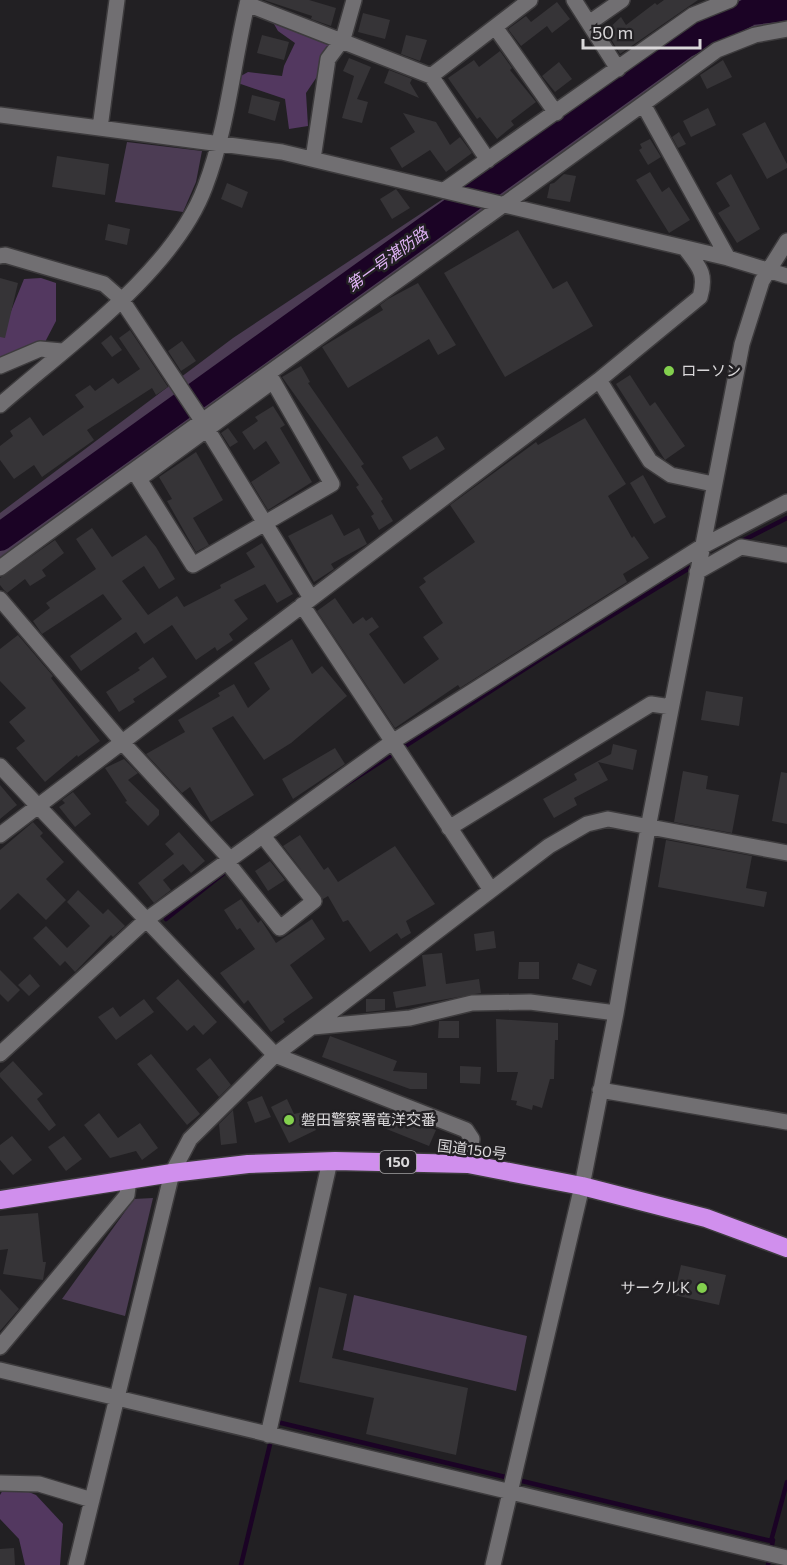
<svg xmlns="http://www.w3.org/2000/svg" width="787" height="1565" font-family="Commissioner,'Noto Sans JP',sans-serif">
  <rect width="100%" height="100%" fill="#222023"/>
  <!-- green -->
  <path fill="#4c3c54" d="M734 0H787V30L717 50 0 568V513L233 338 455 191 679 25Z
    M127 142 202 151 196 182 183 212 115 202Z
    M153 1198 125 1316 62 1299 134 1199Z
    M354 1295 527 1336 516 1391 343 1350Z"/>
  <!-- forest -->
  <path fill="#533860" d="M270 17 339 44 306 93 308 126 289 129 285 99 232 81 248 72 282 76 284 66 295 43 278 31Z
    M41 278 56 283V321L44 344 0 361V321H7L24 279Z
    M7 1483 36 1495 63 1524 60 1565H25L19 1539 0 1519V1495Z"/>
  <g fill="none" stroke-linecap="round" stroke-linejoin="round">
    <!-- stream -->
    <path stroke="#1b0325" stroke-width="4.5" d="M738 543 787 518
      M340 788 545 656 696 564
      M166 919 229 869
      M273 1421 771 1541
      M771 1541 787 1482
      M241 1565 272 1436
      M768 1565 773 1540"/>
    <!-- river -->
    <path stroke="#1b0325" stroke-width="28" d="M0 537 685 44 751 11 787 7"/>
  </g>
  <!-- building -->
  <path fill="#363437" d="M264 0H309L336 8 331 26 311 19 312 16Z
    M664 0H698L620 54 606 31 621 17 626 25 655 3 657 5Z
    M557 2 570 19 552 33 547 26 521 46 508 29 526 16 531 22Z
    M363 13 390 20 385 39 358 32Z
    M262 35 289 42 284 60 257 53Z
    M406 35 427 40 420 61 401 54Z
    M500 51 512 68 510 70 536 102 511 121 514 125 497 139 480 117 477 119 448 78 474 60 479 67Z
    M349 58 371 67 357 99 368 102 362 123 342 118 354 76 343 71Z
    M723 60 732 77 707 89 700 75Z
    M559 62 572 79 555 92 542 76Z
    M389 70 412 79 410 83 419 98 384 83Z
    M252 95 280 102 275 121 248 113Z
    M708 108 716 125 691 137 683 121Z
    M403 113 436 122 450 145 460 137 472 153 446 172 430 150 402 168 390 148 415 132Z
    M765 122 787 164V168L767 179 742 134Z
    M679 132 686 144 678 148 672 137Z
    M650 139 661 157 648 165 639 150 642 148 640 144Z
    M57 156 109 164 105 195 52 187Z
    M650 172 662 192 669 187 690 220 669 233 636 180Z
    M564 174 576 176 570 202 547 198 550 184 554 183Z
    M731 174 760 229 737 243 718 213 730 206 716 183Z
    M227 183 248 192 242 208 221 199Z
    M396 189 410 208 392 219 380 199Z
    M108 224 130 229 127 245 105 240Z
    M518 230 553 289 567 281 593 326 505 377 444 273Z
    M0 278 18 283 5 338 0 337Z
    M418 283 456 345 438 355 429 339 348 388 322 347 383 310 380 305 388 299Z
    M130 330 168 387 156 395 152 388 87 430 94 440 42 477 34 465 14 479 0 460V446L13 436 10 431 30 417 43 436 84 407 75 395 90 385 95 391 113 378 118 384 140 369 119 338Z
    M111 335 122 350 112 357 101 343Z
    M182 341 196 361 181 371 168 351Z
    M301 366 310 382 308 383 364 464 361 466 383 499 381 501 393 521 379 530 371 516 374 514 356 487 359 485 282 377Z
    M630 375 650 406 655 402 685 446 665 460 616 384Z
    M273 406 285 425 280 428 312 482 268 510 251 482 280 463 266 441 254 450 242 432 258 421 255 417Z
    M585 418 626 484 608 496 632 538 634 536 649 558 623 574 627 582 460 688 458 685 395 728 317 611 335 598 353 624 363 617 366 621 372 617 379 627 369 634 404 684 439 659 423 637 443 623 419 587 426 582 423 578 475 542 450 505 536 442 538 445Z
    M228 428 238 442 230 447 221 433Z
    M437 436 445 449 410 470 402 457Z
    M196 452 223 500 193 518 209 545 196 552 167 501 172 499 159 477Z
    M643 475 666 517 654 524 630 483Z
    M332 514 344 536 359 528 367 544 331 564 334 569 314 582 288 536Z
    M92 528 112 557 146 535 156 547 175 579 159 589 144 566 122 581 148 615 177 596 184 607 221 588 220 585 255 567 246 553 262 543 293 594 277 603 265 584 234 600 248 619 229 634 233 640 217 651 215 647 196 660 172 625 144 644 136 632 81 671 70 656 122 619 103 594 42 634 33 621 50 608 46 603 96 569 76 539Z
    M55 540 64 553 42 570 46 576 30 586 25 579 7 593 4 590 0 585V578Z
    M18 635 53 676 51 678 100 741 78 757 77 755 45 782 16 748 25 741 9 722 26 708 0 681V649Z
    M292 639 312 674 322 666 347 696 291 743 264 760 233 716 212 728 254 795 211 822 190 787 182 793 146 754 185 732 178 720 220 696 218 693 234 684 248 708 270 689 254 663Z
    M153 657 167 677 133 699 135 702 119 712 106 692 140 670 138 668Z
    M706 691 743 697 739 726 701 720Z
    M613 744 637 750 633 770 598 762 608 780 574 798 577 805 554 818 543 799 577 780 574 774 611 754Z
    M335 748 345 764 293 799 282 779Z
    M124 759 138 773 128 780 159 810V815L148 826 125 802 127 801 105 768Z
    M683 771 708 776 706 789 739 795 732 833 674 822Z
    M781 772 787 773V824L772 821Z
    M0 785 17 805 0 819Z
    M73 792 91 814 75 827 59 807 65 803 62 800Z
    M33 822 43 833 40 836 64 862 46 879 66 900 46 920 18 893 0 910V850Z
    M179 832 205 861 191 873 183 864 163 880 171 890 154 903 138 883 174 854 165 844Z
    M300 835 324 870 328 867 338 882 395 846 435 904 406 921 411 933 401 939 397 933 370 952 348 920 343 922 328 896 323 899 283 846Z
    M666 840 752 856 746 888 767 892 764 907 658 887Z
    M270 861 285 880 268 891 255 871Z
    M78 890 103 914 108 909 125 926 113 937 111 935 75 972 65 961 60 966 33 938 46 926 67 948 90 926 67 902Z
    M241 899 258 923 261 920 276 943 312 919 325 939 290 965 313 998 283 1019 285 1022 271 1032 248 1000 244 1004 220 973 255 949 240 928 237 930 224 910Z
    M494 931 496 948 476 951 474 934Z
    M442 953 446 984 479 979 481 993 396 1008 393 992 426 986 422 955Z
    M519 962H539V979H518Z
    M578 963 597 970 591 986 572 979Z
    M0 970 20 990 8 1002 0 994Z
    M30 974 40 986 29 996 18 985Z
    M178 979 217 1022 203 1035 194 1025 187 1031 156 998Z
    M144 999 154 1012 116 1040 98 1017 113 1007 120 1017Z
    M366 999H385V1010L366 1012Z
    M496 1019 558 1023V1040H555L554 1079H550L542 1108 533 1105 532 1110 516 1105 517 1101 511 1100 518 1072H497Z
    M439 1021H459V1038H438Z
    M330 1036 397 1061 393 1071 427 1073V1089H410L322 1057Z
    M151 1054 200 1114 187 1125 137 1064Z
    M210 1058 231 1085 219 1097 196 1069Z
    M13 1061 43 1094 37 1099 56 1125 49 1131 0 1077V1073Z
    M460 1066 481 1067 480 1084 460 1083Z
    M262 1096 271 1117 255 1123 247 1102Z
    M287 1099 294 1114 307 1111 316 1130 289 1143 271 1107Z
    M233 1110 237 1143 221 1145 219 1124Z
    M390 1112 436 1130 429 1146 384 1128Z
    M99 1113 118 1138 140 1123 158 1148 142 1160 136 1151 110 1158 84 1125Z
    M12 1136 32 1160 13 1175 0 1160V1145Z
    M64 1136 82 1159 66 1171 48 1147Z
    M38 1213 43 1262H46L43 1280 3 1274 8 1249 0 1250V1216Z
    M681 1265 726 1275 719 1305 674 1295Z
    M319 1287 347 1294 332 1358 468 1388 456 1455 366 1434 374 1398 299 1382Z
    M0 1289 19 1309 0 1331Z
    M14 1548 15 1565H0V1549Z"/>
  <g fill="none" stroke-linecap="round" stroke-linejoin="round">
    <!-- minor casing -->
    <g stroke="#3d3b3d" stroke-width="18">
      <path id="minor" d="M574 0 618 69
        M247 4 431 76 530 0
        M589 23 622 0
        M495 27 556 113
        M431 76 488 160
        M643 104 728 258
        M0 115 282 152 728 258 787 276
        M100 128 117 0
        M313 159 328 59 343 39 354 0
        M446 189 693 15 730 0
        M0 256 5 255 104 284 121 299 199 416 311 598
        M0 366 40 349 62 351
        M599 380 700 297C707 273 699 267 685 248
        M273 381 332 484 193 565 139 479Z
        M0 405C66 347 174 271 205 187 228 127 233 62 248 0
        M0 568C237 393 479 225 717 50L755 35 787 29
        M697 572 741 547 787 555
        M0 599 122 742 230 859
        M302 605 491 890
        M0 766 275 1055 466 1130 472 1139 468 1164
        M449 828 651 704 671 707
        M0 835 599 380 650 461 671 475 713 484
        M227 862 280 928 314 901 263 836
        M313 1027 410 1018 472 1003 530 1002 616 1013
        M0 1054 146 920 392 742 701 547 787 502
        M600 1090 787 1122
        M0 1347 127 1195 129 1179
        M0 1370 787 1558
        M268 1435 330 1161
        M0 1483 39 1484 92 1500
        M76 1565 172 1173 190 1139 275 1055 549 846 587 824 608 819 787 853
        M493 1565 582 1186 616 1013 648 828 742 344 762 281 787 241"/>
    </g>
    <!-- highway casing -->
    <g stroke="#3d3b3d" stroke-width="21">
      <path id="highway" d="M0 1200 172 1173 248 1164 335 1161 468 1164 582 1186 706 1218 787 1248"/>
    </g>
    <!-- minor -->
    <use href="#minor" stroke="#716f72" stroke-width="15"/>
    <!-- highway -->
    <use href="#highway" stroke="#d08fed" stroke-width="18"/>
  </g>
  <!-- markers -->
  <g fill="#83d04e" stroke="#222023" stroke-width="2">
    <circle cx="669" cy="371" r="6"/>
    <circle cx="289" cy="1120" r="6"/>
    <circle cx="702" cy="1288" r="6"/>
  </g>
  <g text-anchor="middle" stroke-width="5" stroke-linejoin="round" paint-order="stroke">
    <!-- shield labels -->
    <rect fill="#222023" stroke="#a3a1a3" stroke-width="1.5" x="380" y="1151" width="36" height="22" rx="4.5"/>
    <g font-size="14" font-weight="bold" fill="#dad8da">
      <text x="398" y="1167">150</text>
    </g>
    <!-- poi labels -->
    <g font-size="15" fill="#dad8da" stroke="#222023" text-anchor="start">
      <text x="681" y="376">ローソン</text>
      <text x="301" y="1125">磐田警察署竜洋交番</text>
      <text x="690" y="1293" text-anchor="end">サークルK</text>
    </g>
    <!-- street labels -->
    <g font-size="15" fill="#dad8da" stroke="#222023">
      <text transform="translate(472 1150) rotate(7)" y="5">国道150号</text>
    </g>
    <!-- water labels -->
    <g font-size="16" font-style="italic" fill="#e1b4f7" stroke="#222023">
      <text transform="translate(387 259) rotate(-36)" y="6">第一号湛防路</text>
    </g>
  </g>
  <!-- scale -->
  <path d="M583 39v9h117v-9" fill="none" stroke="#dad8da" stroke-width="3"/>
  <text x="592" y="39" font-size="18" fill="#dad8da" stroke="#222023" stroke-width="4.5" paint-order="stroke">50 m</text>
</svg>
